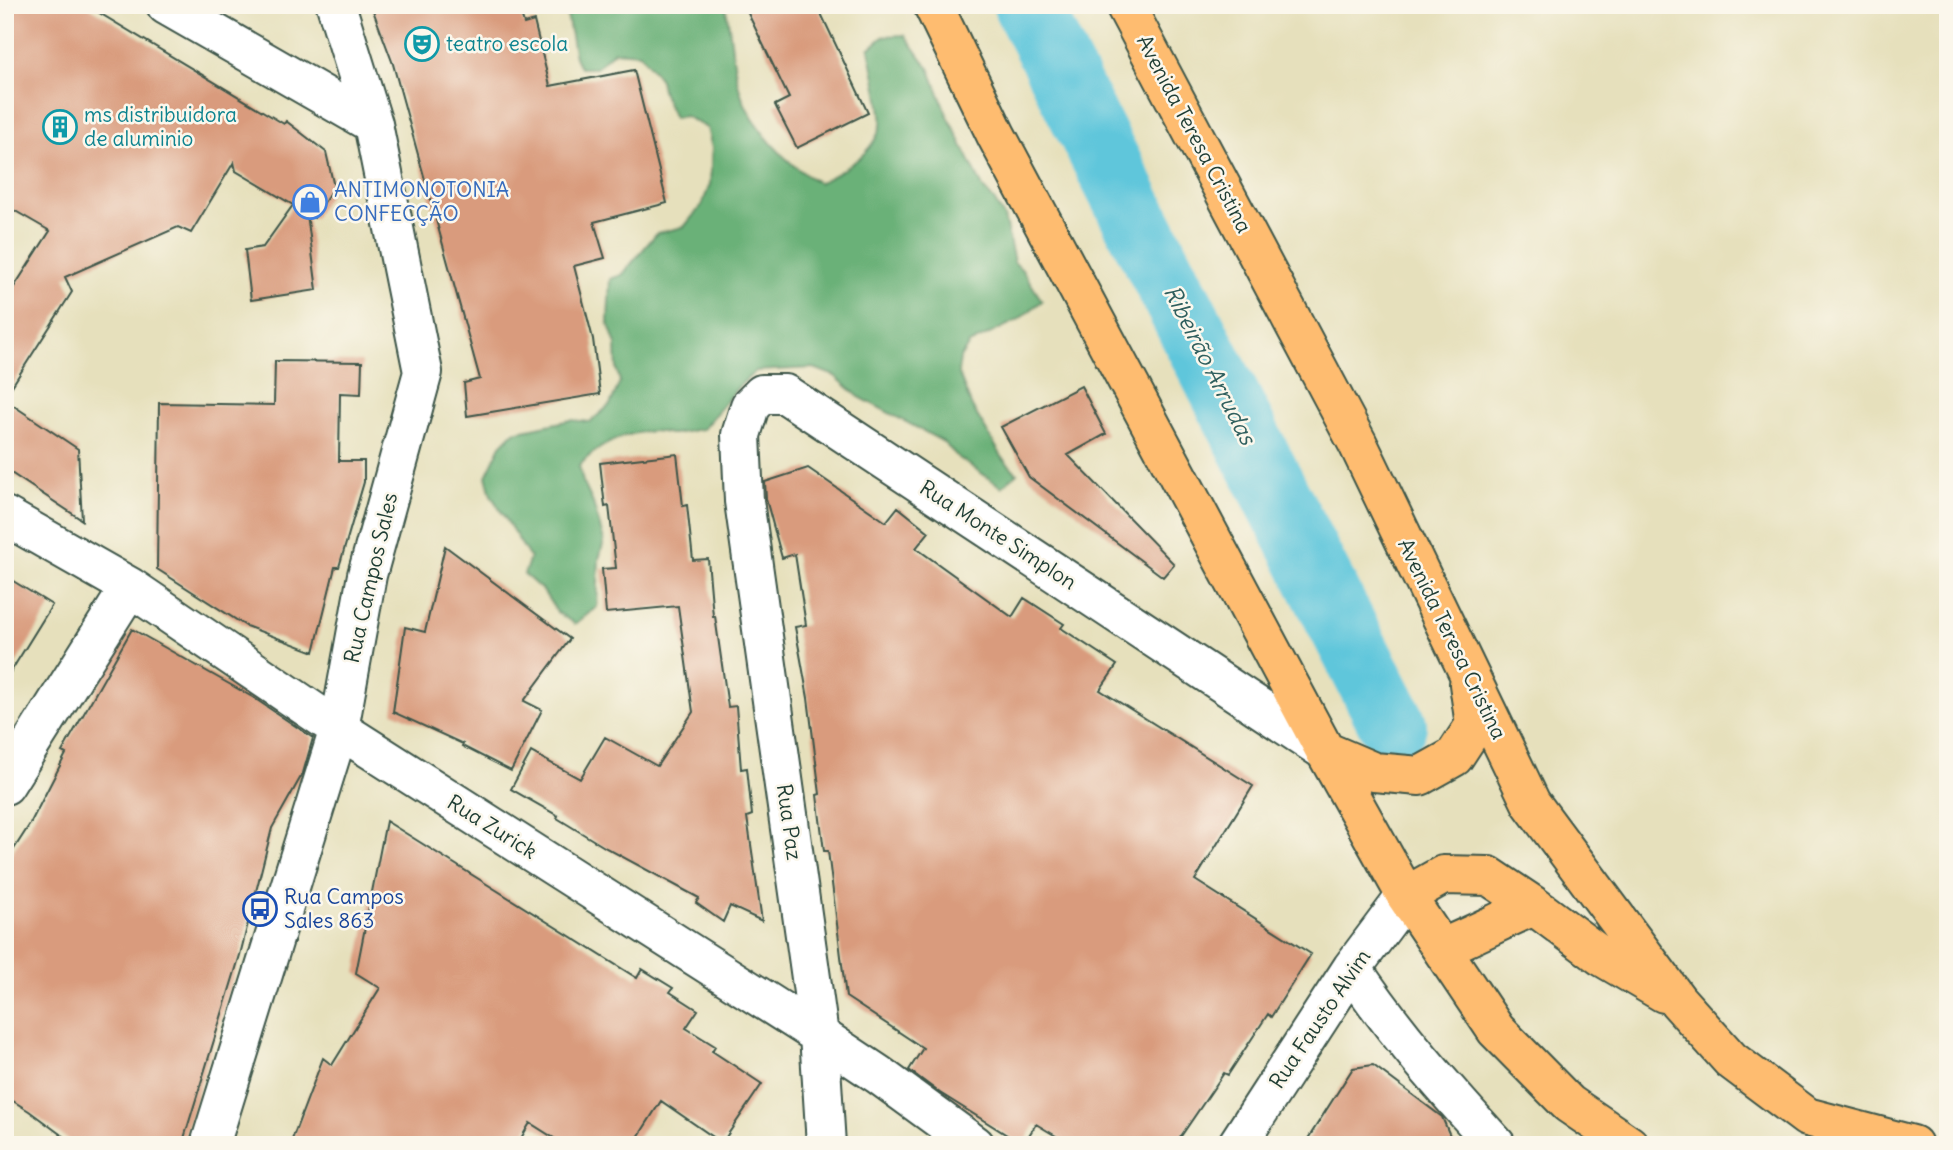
<svg xmlns="http://www.w3.org/2000/svg" width="1953" height="1150" font-family="Delius,sans-serif">
  <rect width="100%" height="100%" fill="#fbf7ec"/>
  <filter id="ink" filterUnits="userSpaceOnUse"><feTurbulence type="fractalNoise" baseFrequency=".0143" numOctaves="2"/><feDisplacementMap in="SourceGraphic" scale="14" xChannelSelector="R" yChannelSelector="G"/><feConvolveMatrix kernelMatrix="1 2 1 2 8 2 1 2 1" color-interpolation-filters="sRGB"/></filter>
  <filter id="wash" filterUnits="userSpaceOnUse"><feTurbulence type="fractalNoise" baseFrequency=".00686" numOctaves="4" result="noise"/><feDisplacementMap in="SourceGraphic" scale="28" xChannelSelector="R" yChannelSelector="G"/><feGaussianBlur stdDeviation="1.57" result="paint"/><feColorMatrix in="noise" values="0 0 0 0 0 0 0 0 0 0 0 0 0 0 0 0 0 1.4 0 .05"/><feComposite in="paint" operator="in"/></filter>
  <g filter="url(#wash)">
    <rect width="100%" height="100%" fill="#e6e0bc"/>
    <!-- forest -->
    <path fill="#6ab178" stroke="#447756" stroke-width="2" d="M562 5H725C732 33 731 62 740 90 750 126 788 166 819 183 844 170 873 155 881 125 884 113 872 65 869 49L884 36 905 35 930 70 946 112 983 188 994 200 1004 217 1014 262 1023 271 1042 301 1018 320 969 344 960 358 958 372 972 407 1004 460 1017 473 1002 487 959 458 942 441 859 397 835 376 814 368 756 371 738 387 703 429C692 430 680 434 670 434 664 433 659 431 653 431 626 432 597 445 579 466L583 482 593 503 604 541 599 559 597 607 575 624 557 612 543 591 524 574 530 558 491 495 486 476 501 445 514 432 571 420 590 422 610 405 620 382 617 370 616 345 608 322 610 279 622 275 657 233 684 227 702 205 710 184 712 148 707 128 685 116 674 118 663 94 660 80 640 53 614 51 596 68H580L575 57 566 10Z"/>
    <g fill="none" stroke-linecap="round" stroke-linejoin="round">
      <!-- river -->
      <path stroke="#5ec6db" stroke-width="68" d="M1027 5 1393 725"/>
    </g>
    <g id="blocks">
      <!-- building -->
      <path fill="#d99b7d" d="M5 5H86L284 124 286 121 326 152 334 187 314 218 307 214 317 290 251 300 245 250 263 247 293 205 236 171 234 162 191 233 178 227 65 277 72 292 5 397V301L50 231 5 205Z
        M371 5H518L524 24 534 21 550 86 634 70 667 203 594 222 605 258 574 266 593 339 600 394 467 416 464 383 480 379 393 64Z
        M744 5H817L868 113 797 148 775 105 789 98Z
        M275 361 362 362 361 394 340 393 339 461H364V482L339 567H335L314 652 246 626 157 569 159 403 274 405Z
        M1081 386 1106 434 1068 455 1174 564 1163 577 1029 477 1001 427Z
        M5 400 78 449 82 520 5 469Z
        M677 454 683 506 687 505 693 560 708 559 713 616H715L728 707 736 706 741 769 747 768 752 815 747 817 762 921 730 906 723 922 696 903 699 898 606 848 557 818 558 816 511 789 531 752 580 779 605 737 657 766 693 712 678 606 606 613 602 569 616 568 609 506 605 507 600 463Z
        M808 468 886 522 898 507 929 532 916 548 1012 617 1024 598 1064 624 1061 628 1117 665 1100 690 1253 786 1195 880 1311 954 1271 1017 1268 1014 1228 1075 1224 1073 1175 1145H1071L1036 1124 1023 1145 940 1093 909 1070 923 1048 846 997 828 851H824L817 795 820 794 808 698 795 627 806 625 795 554 782 558 766 499 765 482Z
        M445 546 570 639 524 701 542 710 511 771 462 746 463 744 393 712 405 627 425 632Z
        M5 576 52 605 5 681Z
        M132 629 254 698 313 738 303 773 272 828 240 955 182 1145H75L29 1111 5 1096V863L30 824 66 754 62 752Z
        M386 821 637 978 642 969 673 988 670 992 698 1010 686 1028 715 1046 712 1051 762 1084 722 1143 661 1101 633 1145H565L530 1123 517 1145H290L323 1058 332 1065 380 988 356 973Z
        M1373 1065 1442 1117 1454 1145H1304L1353 1068Z"/>
    </g>
  </g>
  <g filter="url(#ink)">
    <use href="#blocks" fill-opacity="0" stroke="#3d5548" stroke-width="2"/>
    <g fill="none" stroke-linecap="round" stroke-linejoin="round">
      <!-- minor casing -->
      <g stroke="#3d5548" stroke-width="42">
        <path id="minor" d="M166 5 373 124
          M5 516 130 587 339 729 819 1035 879 1075 975 1145
          M5 785 130 587
          M1352 968C1394 1032 1445 1089 1496 1145
          M210 1145 339 729 367 575 423 372 373 124 336 5
          M826 1145 819 1035 744 501 741 435 750 406 762 394H785L1325 751
          M1237 1145 1352 968 1406 896"/>
      </g>
      <!-- major casing -->
      <g stroke="#3d5548" stroke-width="42">
        <path id="major" d="M933 5 996 135 1325 751 1406 896 1496 1030 1569 1104 1629 1145
          M1125 5 1358 444 1531 803 1678 1001 1731 1060 1807 1117 1913 1145
          M1325 751 1374 772 1420 776 1454 757 1475 725 1469 684
          M1406 896 1443 875 1489 876 1534 906 1601 956 1664 993
          M1442 948C1474 935 1503 919 1534 906"/>
      </g>
      <!-- minor -->
      <use href="#minor" stroke="#fff" stroke-width="38"/>
      <!-- major -->
      <use href="#major" stroke="#febc70" stroke-width="38"/>
    </g>
  </g>
  <!-- icons -->
  <defs>
    <g id="theatre-ring" transform="scale(1.75)"><circle r="9.5" fill="#fbf7ec" stroke="#0f9aa8" stroke-width="1.5"/><path d="M-5-5.5Q0-4 5-5.5V0Q5 5 0 6Q-5 5-5 0ZM-3.3-2.5H-1v1.5H-3.3ZM1-2.5H3.3v1.5H1ZM-2.8 1Q0 5.5 2.8 1Z" fill="#0f9aa8"/></g>
    <g id="building-ring" transform="scale(1.75)"><circle r="9.5" fill="#fbf7ec" stroke="#0f9aa8" stroke-width="1.5"/><path d="M-4-6H4V6H1V3H-1V6H-4ZM-2.5-4.3h1.7v1.8h-1.7ZM.8-4.3h1.7v1.8H.8ZM-2.5-1h1.7V.8h-1.7ZM.8-1h1.7V.8H.8Z" fill="#0f9aa8"/></g>
    <g id="shop-ring" transform="scale(1.75)"><circle r="9.5" fill="#fbf7ec" stroke="#3f7fe0" stroke-width="1.5"/><path d="M-5-2.5h2.3a2.7 3.5 0 0 1 5.4 0H5L5.5 6h-11ZM-1.5-2.5h3a1.5 2.3 0 0 0-3 0Z" fill="#3f7fe0"/></g>
    <g id="bus-ring" transform="scale(1.75)"><circle r="9.5" fill="#fbf7ec" stroke="#1a4fb4" stroke-width="1.5"/><path d="M-5-6H5V4H4V6H2V4H-2V6H-4V4H-5ZM-3.5-4V0h7V-4ZM-3.5 1.2v1.5H-2V1.2ZM2 1.2v1.5H3.5V1.2Z" fill="#1a4fb4"/></g>
  </defs>
  <g fill-rule="evenodd">
    <use href="#theatre-ring" x="422" y="44"/>
    <use href="#building-ring" x="60" y="127"/>
    <use href="#shop-ring" x="310" y="202"/>
    <use href="#bus-ring" x="260" y="909"/>
  </g>
  <g text-anchor="middle" stroke-width="5" stroke-linejoin="round" paint-order="stroke">
    <!-- culture labels -->
    <g font-size="21" fill="#0d838f" stroke="#fbf7ec" text-anchor="start">
      <text x="446" y="51">teatro escola</text>
      <text x="84" y="122">ms distribuidora<tspan x="84" dy="24">de aluminio</tspan></text>
    </g>
    <!-- street labels -->
    <g font-size="21" fill="#1f3d34" stroke="#fbf7ec">
      <text transform="translate(1194 134) rotate(62)" y="7">Avenida Teresa Cristina</text>
      <text transform="translate(998 535) rotate(33)" y="7">Rua Monte Simplon</text>
      <text transform="translate(371 578) rotate(-77)" y="7">Rua Campos Sales</text>
      <text transform="translate(1452 639) rotate(64)" y="7">Avenida Teresa Cristina</text>
      <text transform="translate(789 822) rotate(82)" y="7">Rua Paz</text>
      <text transform="translate(492 827) rotate(32)" y="7">Rua Zurick</text>
      <text transform="translate(1320 1019) rotate(-56)" y="7">Rua Fausto Alvim</text>
    </g>
    <!-- shop labels -->
    <g font-size="21" fill="#366cbe" stroke="#fbf7ec" text-anchor="start">
      <text x="334" y="197">ANTIMONOTONIA<tspan x="334" dy="24">CONFECÇÃO</tspan></text>
    </g>
    <!-- transit labels -->
    <g font-size="21" fill="#164399" stroke="#fbf7ec" text-anchor="start">
      <text x="284" y="904">Rua Campos<tspan x="284" dy="24">Sales 863</tspan></text>
    </g>
    <!-- water labels -->
    <g font-size="23" font-style="italic" fill="#2f5f5e" stroke="#fbf7ec">
      <text transform="translate(1210 365) rotate(63)" y="8">Ribeirão Arrudas</text>
    </g>
  </g>
  <!-- margin -->
  <rect width="1953" height="1150" fill="none" stroke="#fbf7ec" stroke-width="28"/>
</svg>
